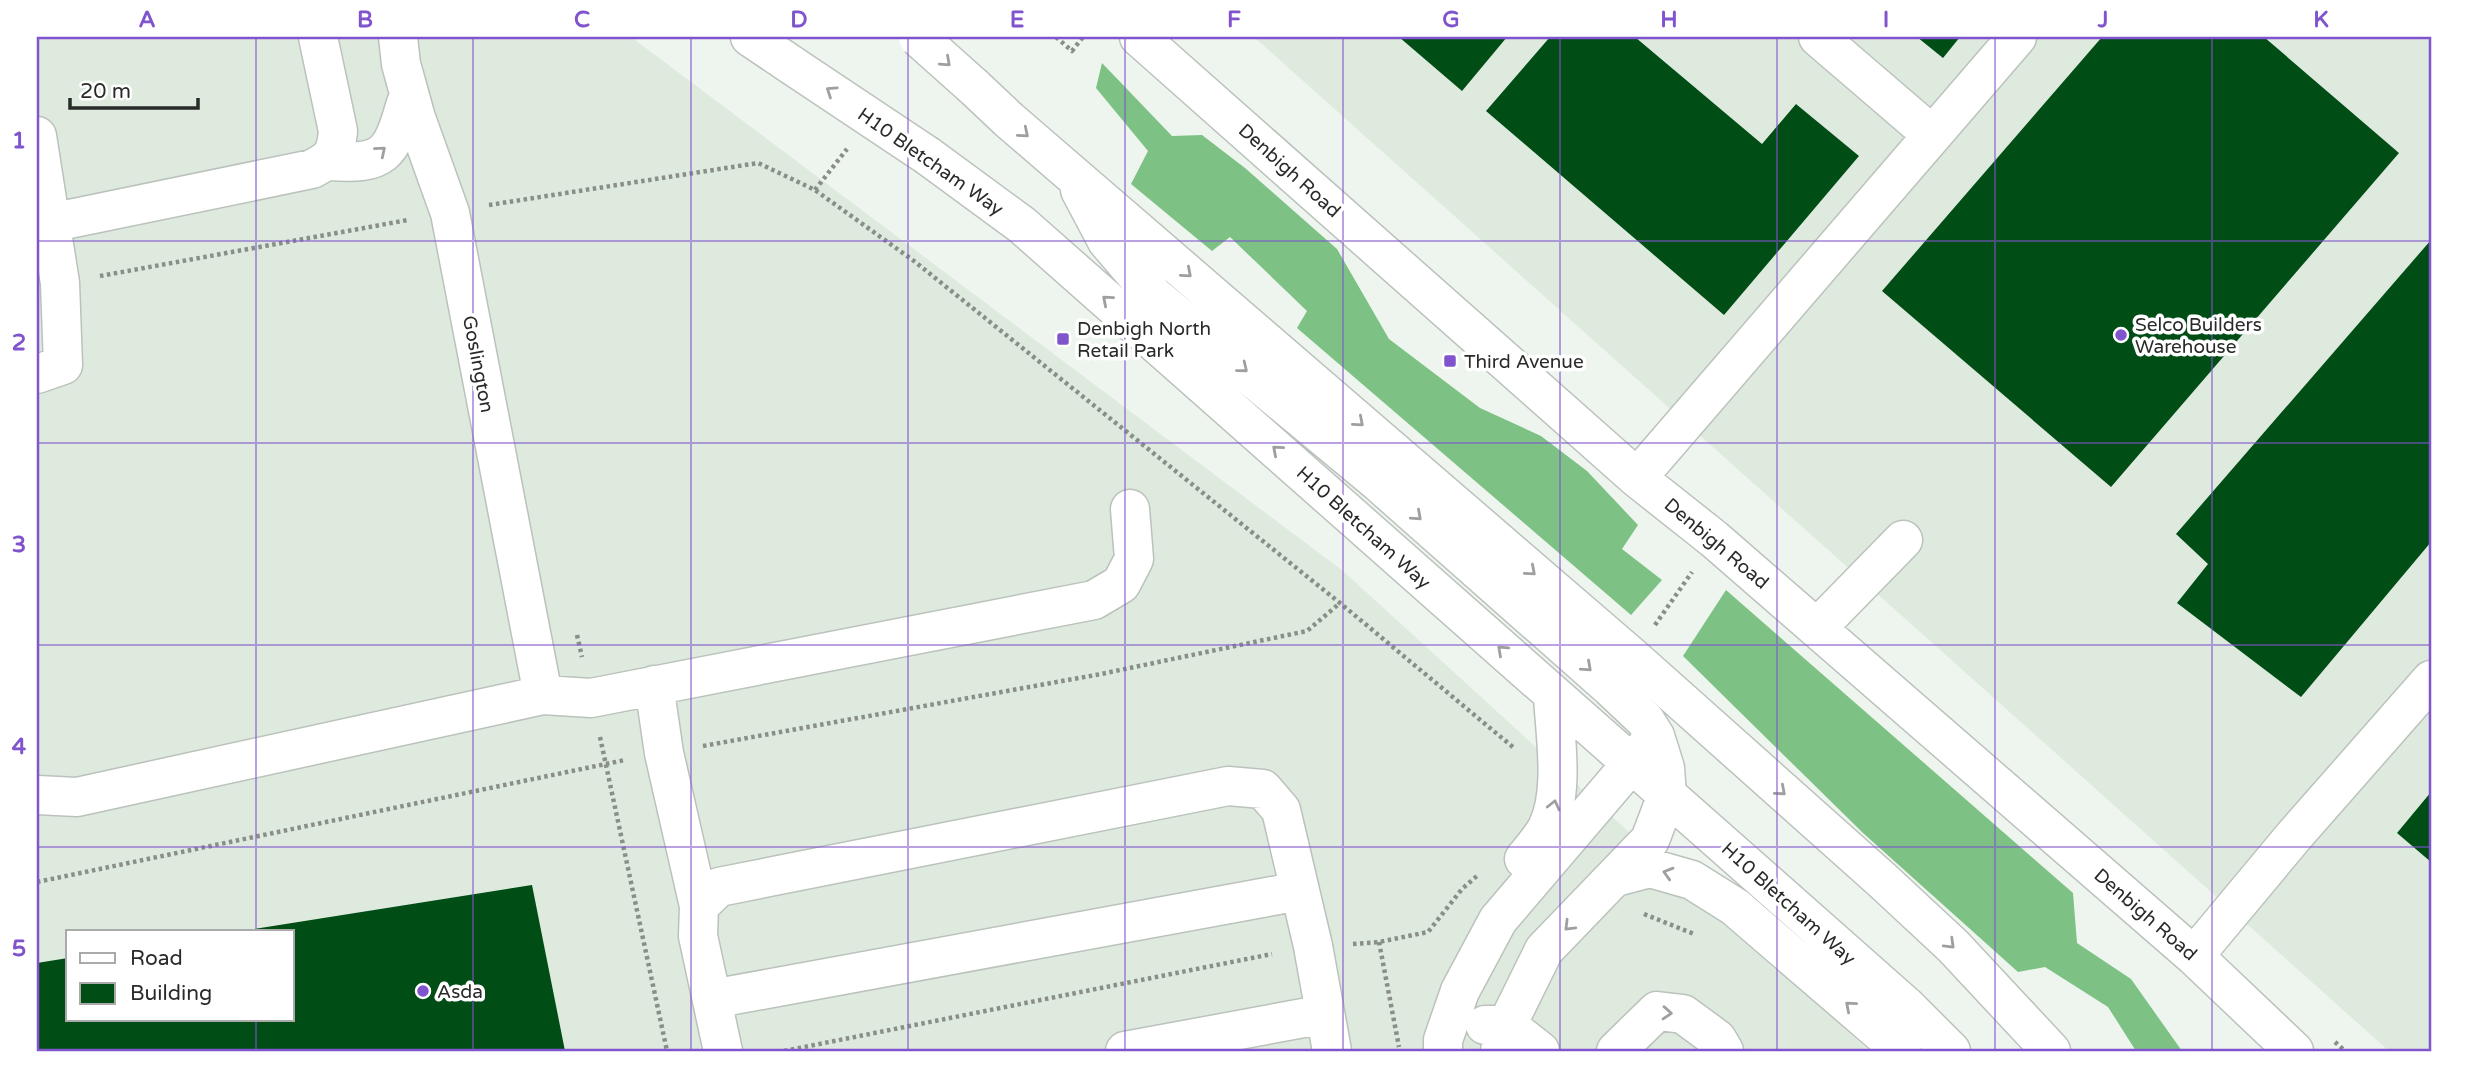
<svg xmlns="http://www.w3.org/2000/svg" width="2468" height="1088" font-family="'Varela Round',sans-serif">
  <rect width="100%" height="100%" fill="#eef5ee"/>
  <!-- built -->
  <path fill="#deeade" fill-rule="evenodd" d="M37 37H631L1343 571 1869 1051H37ZM68 932H292V1020H68Z
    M1254 37H2431V1051H2389Z"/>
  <!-- forest -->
  <path fill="#7dc284" d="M1102 63 1172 136 1202 135 1245 168 1337 249 1389 339 1480 408 1541 436 1587 471 1638 525 1622 549 1662 580 1631 615 1297 328 1307 311 1230 237 1212 251 1131 184 1148 151 1096 88Z
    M1726 590 2073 893 2077 943 2131 979 2182 1051H2136L2108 1007 2045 967 2018 972 1863 833 1683 656Z"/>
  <!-- building -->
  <path fill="#004d16" d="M1399 37H1507L1462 91Z
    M1550 37H1635L1762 144 1796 104 1859 156 1724 315 1486 111Z
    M1917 37H1960L1943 58Z
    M2102 37H2264L2399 153 2111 487 1882 291Z
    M2431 240V542L2301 697 2177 603 2208 564 2176 534Z
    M2431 792V862L2397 833Z
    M532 885 565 1051H37V963L68 958V1020H292V932L242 931Z"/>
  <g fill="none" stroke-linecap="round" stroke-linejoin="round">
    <!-- minor casing -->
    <g stroke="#bbc2bc" stroke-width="41">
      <path id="minor" d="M398 37 401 64 416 118 450 213 543 695
        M750 37 793 66
        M1139 37 1637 478 1714 539 2194 956 2294 1051
        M1818 37 1931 134
        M974 87 1009 120 1633 658 1882 880 1953 946 2051 1051
        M37 136 60 283 63 365 37 374
        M928 156 1022 225 1906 1006 1951 1051
        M329 161C385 165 391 155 406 103
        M1080 190 1107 241 1154 296 1378 482 1610 687 1645 720 1655 736 1665 768 1667 795 1650 840 1544 950 1507 1025 1500 1051
        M50 223 312 169C332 159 336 154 338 131L318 37
        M1637 478 2017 37
        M1817 628 1903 540
        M654 685 664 753 699 906
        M37 795 77 797 543 695 591 698 1094 600 1121 584 1134 559 1130 509
        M1524 859C1532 849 1541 839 1547 828 1565 792 1555 735 1553 696
        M1616 877 1650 868 1692 880 1735 907 1902 1051
        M2194 956 2294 836 2431 680
        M712 999 1300 891
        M1485 1025H1507L1540 1051
        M723 1051 698 936 699 906 719 887 1228 786 1263 789 1281 810 1313 946 1332 1051
        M1125 1051 1325 1014
        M1443 1051V1040L1460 991 1498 920 1649 743
        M1616 1051 1657 1011 1683 1014 1717 1039 1724 1051"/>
    </g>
    <!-- path -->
    <path stroke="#898e89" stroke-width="4.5" stroke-dasharray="3.5 3.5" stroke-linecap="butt" d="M1056 37 1072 51 1083 37
      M815 190 847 149
      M489 205 758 163 815 190 914 261 1340 603 1514 748
      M100 276 408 220
      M1655 625 1692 572
      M577 635 582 657
      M600 737 667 1051
      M703 746 1101 674 1307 631 1340 603
      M37 882 625 760
      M1644 914 1694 934
      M1379 942 1399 1047
      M1353 944 1379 942 1428 932 1462 889 1478 875
      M2335 1042 2345 1051
      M784 1051 1272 954"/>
    <!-- minor -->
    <use href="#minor" stroke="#fff" stroke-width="38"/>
    <!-- minor-bridge casing -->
    <g stroke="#bbc2bc" stroke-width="41" stroke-linecap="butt">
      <path id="minor-bridge" d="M918 37 974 87
        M793 66 928 156"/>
    </g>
    <!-- minor-bridge -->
    <use href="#minor-bridge" stroke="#fff" stroke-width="38"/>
  </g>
  <!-- one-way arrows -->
  <defs><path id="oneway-chevron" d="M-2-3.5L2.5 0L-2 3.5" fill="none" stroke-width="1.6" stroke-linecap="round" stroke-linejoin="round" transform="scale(1.75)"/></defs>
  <g stroke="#9ea09e">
    <use href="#oneway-chevron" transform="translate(946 62) rotate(42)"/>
    <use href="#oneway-chevron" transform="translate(831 91) rotate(-146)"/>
    <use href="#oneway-chevron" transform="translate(1024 133) rotate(40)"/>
    <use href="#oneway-chevron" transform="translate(381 151) rotate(-40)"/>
    <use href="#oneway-chevron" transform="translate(1187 273) rotate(41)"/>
    <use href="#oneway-chevron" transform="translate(1107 300) rotate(-139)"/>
    <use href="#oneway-chevron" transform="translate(1243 368) rotate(39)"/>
    <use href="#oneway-chevron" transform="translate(1359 422) rotate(41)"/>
    <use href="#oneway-chevron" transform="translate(1277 450) rotate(-139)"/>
    <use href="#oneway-chevron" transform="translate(1417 516) rotate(42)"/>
    <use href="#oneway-chevron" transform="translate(1531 571) rotate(41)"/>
    <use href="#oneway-chevron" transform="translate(1502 650) rotate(-138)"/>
    <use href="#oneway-chevron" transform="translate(1587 667) rotate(42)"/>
    <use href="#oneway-chevron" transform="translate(1781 791) rotate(41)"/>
    <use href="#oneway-chevron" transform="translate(1554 805) rotate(-77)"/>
    <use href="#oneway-chevron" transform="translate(1668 873) rotate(-164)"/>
    <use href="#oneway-chevron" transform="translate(1569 926) rotate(135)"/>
    <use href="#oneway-chevron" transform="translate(1950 944) rotate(44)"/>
    <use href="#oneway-chevron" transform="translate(1850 1006) rotate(-139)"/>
    <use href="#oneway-chevron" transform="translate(1667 1013) rotate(4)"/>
  </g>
  <!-- grid -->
  <path fill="none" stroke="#8054cd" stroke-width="2" stroke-opacity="0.55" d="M256 37V932M473 37V1051M691 37V1051M908 37V1051M1125 37V1051M1343 37V1051M1560 37V1051M1777 37V1051M1995 37V1051M2212 37V1051M37 241H2431M37 443H2431M37 645H2431M37 847H2431M256 1020V1051"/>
  <!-- markers -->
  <g fill="#8054cd" stroke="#fff" stroke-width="2.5">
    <circle cx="2121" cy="335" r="7"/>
    <rect x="1056" y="332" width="14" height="14" rx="3.5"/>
    <rect x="1443" y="354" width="14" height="14" rx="3.5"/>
    <circle cx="423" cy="991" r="7"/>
  </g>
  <g text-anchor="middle" stroke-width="7" stroke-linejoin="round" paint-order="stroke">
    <!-- street labels -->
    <g font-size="19" fill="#282b28" stroke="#fff">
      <text transform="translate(931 161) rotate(35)" y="7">H10 Bletcham Way</text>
      <text transform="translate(1290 170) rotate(42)" y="7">Denbigh Road</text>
      <text transform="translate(479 364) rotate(79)" y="7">Goslington</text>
      <text transform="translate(1364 527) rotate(42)" y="7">H10 Bletcham Way</text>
      <text transform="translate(1717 543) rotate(40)" y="7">Denbigh Road</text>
      <text transform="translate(1789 903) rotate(42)" y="7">H10 Bletcham Way</text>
      <text transform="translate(2146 914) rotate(41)" y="7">Denbigh Road</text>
    </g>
    <!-- poi labels -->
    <g font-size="19" fill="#282b28" stroke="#fff" text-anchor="start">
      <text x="2135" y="331">Selco Builders<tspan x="2135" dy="22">Warehouse</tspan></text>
      <text x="1077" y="335">Denbigh North<tspan x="1077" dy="22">Retail Park</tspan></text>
      <text x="1464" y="368">Third Avenue</text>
      <text x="437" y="998">Asda</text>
    </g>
  </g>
  <!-- border -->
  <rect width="2468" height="1088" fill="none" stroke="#ffffff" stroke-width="77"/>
  <!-- legend -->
  <rect x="66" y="930" width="228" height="91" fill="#ffffff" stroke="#a9aaa9" stroke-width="2"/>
  <rect x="80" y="953" width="35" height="10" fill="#ffffff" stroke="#a9aaa9" stroke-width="2"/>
  <text x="130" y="965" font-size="21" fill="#282b28">Road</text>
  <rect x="80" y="983" width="35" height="21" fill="#004d16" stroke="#a9aaa9" stroke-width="2"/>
  <text x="130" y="1000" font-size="21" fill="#282b28">Building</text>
  <!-- scale -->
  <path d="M70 98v10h128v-10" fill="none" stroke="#282b28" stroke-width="3.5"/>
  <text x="80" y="98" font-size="21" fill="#282b28" stroke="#ffffff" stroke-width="5" paint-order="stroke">20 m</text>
  <rect x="38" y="38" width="2392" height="1012" fill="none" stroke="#8054cd" stroke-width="2.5"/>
  <g font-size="23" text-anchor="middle" font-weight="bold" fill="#8054cd">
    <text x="147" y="27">A</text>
    <text x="365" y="27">B</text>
    <text x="582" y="27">C</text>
    <text x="799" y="27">D</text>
    <text x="1017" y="27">E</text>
    <text x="1234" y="27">F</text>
    <text x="1451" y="27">G</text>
    <text x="1669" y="27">H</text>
    <text x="1886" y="27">I</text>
    <text x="2103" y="27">J</text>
    <text x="2321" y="27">K</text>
    <text x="19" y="148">1</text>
    <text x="19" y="350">2</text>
    <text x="19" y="552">3</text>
    <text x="19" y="754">4</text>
    <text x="19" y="956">5</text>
  </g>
</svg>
